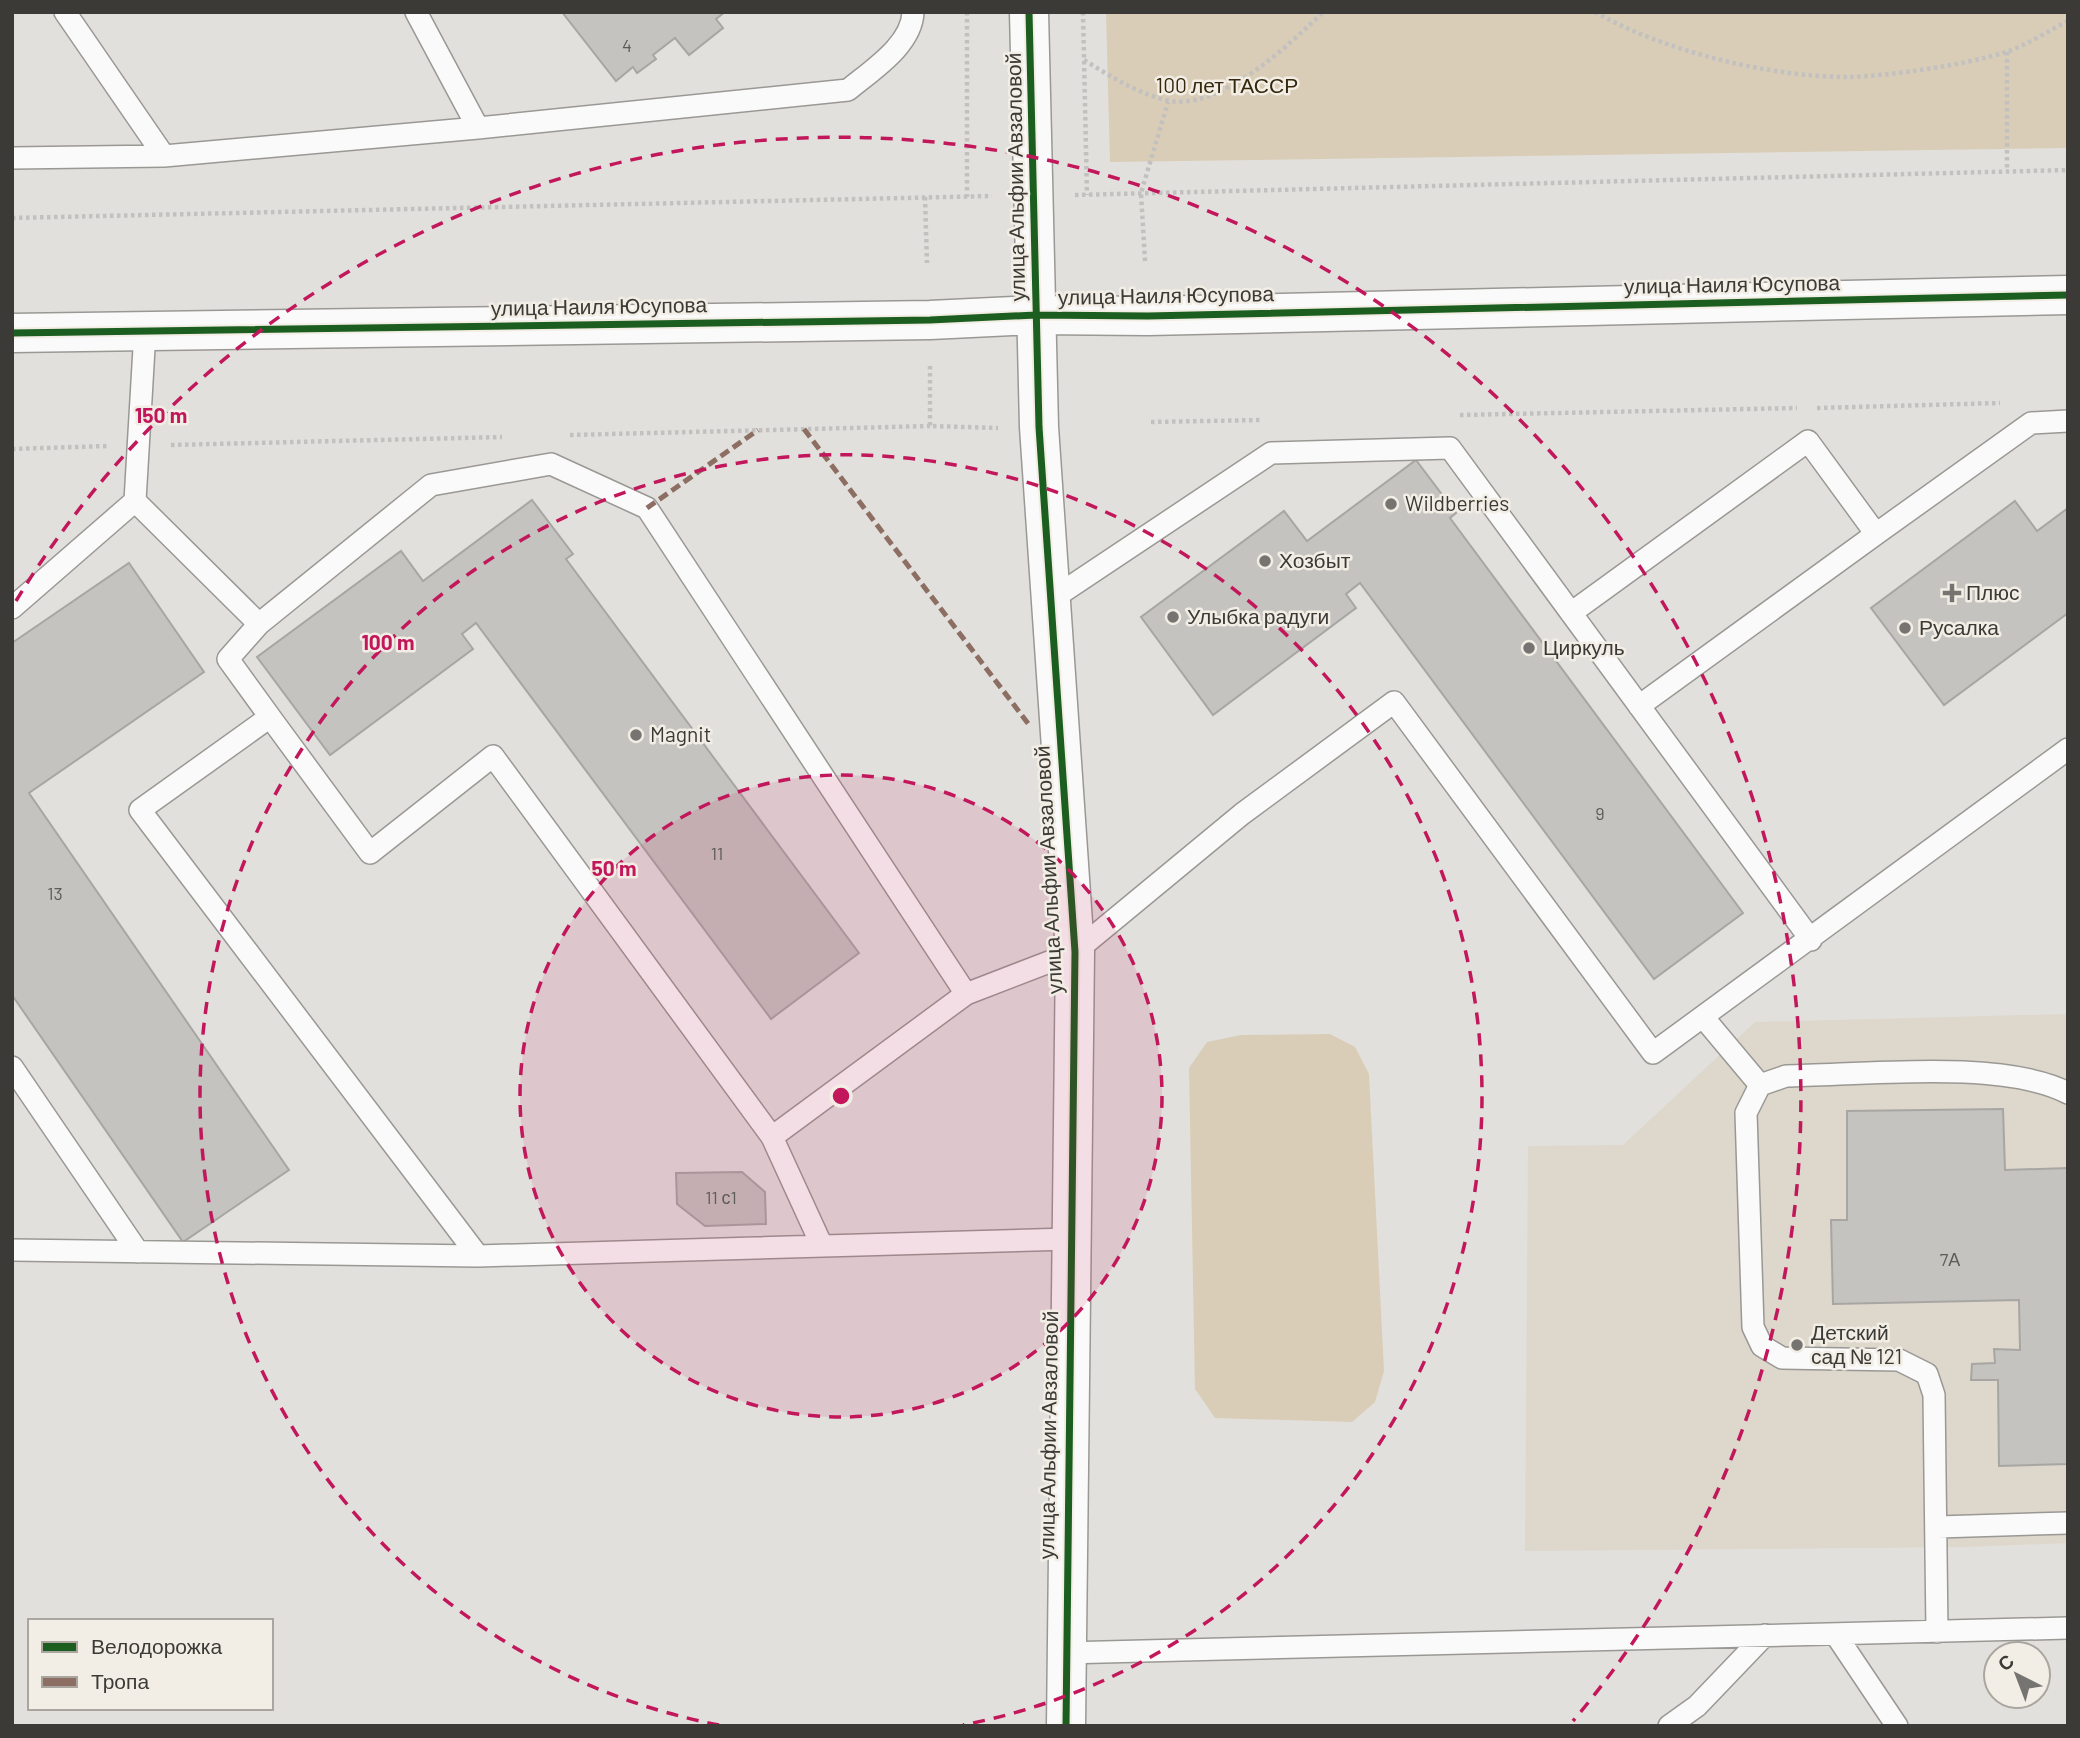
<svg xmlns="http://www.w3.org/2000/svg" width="2080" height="1738" font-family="Barlow,sans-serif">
  <rect width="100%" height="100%" fill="#e2e0dc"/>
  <!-- built -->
  <path fill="#ddd7cc" d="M2068 1014V1543L1966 1547 1525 1551 1528 1146 1623 1145 1755 1022Z"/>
  <!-- green -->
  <path fill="#d9cdb7" d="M1106 12H2068V148L1110 162Z
    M1330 1034 1355 1047 1369 1074 1384 1371 1375 1402 1352 1422 1215 1418 1195 1389 1189 1068 1207 1042 1241 1035Z"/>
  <!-- building -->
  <path fill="#c4c3bf" stroke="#a8a6a3" stroke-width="2" d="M562 12H725L716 19 723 28 689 55 675 38 653 55 656 59 637 73 633 67 616 81Z
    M1416 460 1456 513 1450 518 1743 913 1654 979 1360 583 1346 594 1356 608 1213 715 1141 617 1284 511 1307 541Z
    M532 500 573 554 566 559 859 953 771 1019 476 623 462 634 473 649 330 755 257 657 401 551 423 581Z
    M2015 501 2037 531 2068 508V613L1944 705 1871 608Z
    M129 563 204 672 29 793 289 1170 183 1242 12 995V643Z
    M2003 1109 2005 1170 2068 1168V1464L1999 1466 1998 1380H1971L1972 1364 1995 1363 1994 1349 2020 1350 2019 1300 1833 1304 1831 1220H1847V1111Z
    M742 1172 765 1192 766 1224 705 1226 677 1204 676 1173Z"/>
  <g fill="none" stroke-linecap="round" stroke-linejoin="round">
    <!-- service casing -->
    <g stroke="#9a9894" stroke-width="24">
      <path id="service" d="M65 12 164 156
        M416 12 478 128
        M12 158 164 156 478 128 848 90C872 70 912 45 913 12
        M145 331 135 501 259 624 228 659 270 717 140 810 478 1256
        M1876 534 2031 423 2068 421
        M1049 601 1271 453 1450 448 1811 940
        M12 608 135 501
        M1571 613 1808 441 1876 534 1639 706
        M259 624 431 485 551 464 647 508 966 994 772 1137
        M270 717 370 853 493 756 772 1137 822 1246
        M966 994 1075 952 1242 814 1394 702 1653 1053 2068 749
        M1703 1017 1760 1085 1746 1113 1753 1327 1762 1346 1782 1358 1899 1360 1927 1374 1934 1395 1937 1632
        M12 1067 138 1252
        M1760 1085 1786 1076C1862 1075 2003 1059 2068 1093
        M12 1250 478 1256 1069 1239
        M1938 1527 2068 1523
        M1836 1635 1897 1726
        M1064 1653 2068 1628
        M1669 1726 1697 1706 1765 1635"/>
    </g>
    <!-- minor casing -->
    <g stroke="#9a9894" stroke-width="41">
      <path id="minor" d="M1029 12 1039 427 1075 952 1066 1726
        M12 333 930 320 1036 315 1148 316 2068 295"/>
    </g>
    <!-- path -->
    <path stroke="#c2c1c0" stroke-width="4.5" stroke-dasharray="3.5 3.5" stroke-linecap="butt" d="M967 12V197
      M1083 12 1087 195
      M1595 12C1663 51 1770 77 1847 77 1891 76 1964 65 2006 52 2027 45 2048 31 2068 21
      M2007 52V171
      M1084 60C1110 76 1135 92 1165 100 1218 113 1288 46 1323 12
      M1075 195 2068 170
      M925 197 927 263
      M12 218 992 196
      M1145 261 1141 193 1168 102
      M930 366V426L998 428
      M1817 408 2000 403
      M1460 415 1797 408
      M1151 422 1262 420
      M570 435 930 426
      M171 445 502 437
      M12 449 107 446"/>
    <!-- service -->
    <use href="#service" stroke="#fbfafa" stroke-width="21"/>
    <!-- minor -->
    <use href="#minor" stroke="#fbfafa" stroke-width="38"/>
    <!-- quiet -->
    <path stroke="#8d6e63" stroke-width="5" stroke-dasharray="10 5" stroke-linecap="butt" d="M804 429 1030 726
      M647 508 758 430"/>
    <!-- cycleway casing -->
    <g stroke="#f3eee5" stroke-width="11">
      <path id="cycleway" d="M1029 12 1039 427 1075 952 1066 1726
        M12 333 930 320 1036 315 1148 316 2068 295"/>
    </g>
    <!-- cycleway -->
    <use href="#cycleway" stroke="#1b5e20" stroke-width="7"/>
  </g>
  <!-- distance rings -->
  <circle cx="841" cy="1096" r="321" fill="#c2185b" fill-opacity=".12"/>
  <g fill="none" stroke="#c2185b" stroke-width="3.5" stroke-dasharray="12 9">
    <circle cx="841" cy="1096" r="321"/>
    <path d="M719 1725A641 641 0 1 1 963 1725"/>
    <path d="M16 601A962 962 0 1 1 1573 1721"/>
  </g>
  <!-- markers -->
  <g fill="#767470" stroke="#f3eee5" stroke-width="2.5">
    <circle cx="1391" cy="504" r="7"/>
    <circle cx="1265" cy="561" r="7"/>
    <path d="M1948.5 582.5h7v7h7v7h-7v7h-7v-7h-7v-7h7z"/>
    <circle cx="1173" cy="617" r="7"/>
    <circle cx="1905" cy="628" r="7"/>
    <circle cx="1529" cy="648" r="7"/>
    <circle cx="636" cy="735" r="7"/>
    <circle cx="1797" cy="1345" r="7"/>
  </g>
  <g text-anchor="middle" stroke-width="5" stroke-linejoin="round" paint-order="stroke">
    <!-- number labels -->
    <g font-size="18" fill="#5e5c58">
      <text x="627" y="52">4</text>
      <text x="1600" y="820">9</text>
      <text x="717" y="860">11</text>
      <text x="55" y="900">13</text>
      <text x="721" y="1204">11 с1</text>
      <text x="1950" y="1266">7А</text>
    </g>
    <!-- park labels -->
    <g font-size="21" fill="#35280c" stroke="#f3eee5">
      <text x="1227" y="93">100 лет ТАССР</text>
    </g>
    <!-- street labels -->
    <g font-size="21" fill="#3c3a36" stroke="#f3eee5">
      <text transform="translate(1016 177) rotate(-91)" y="7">улица Альфии Авзаловой</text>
      <text transform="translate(1732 285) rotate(-1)" y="7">улица Наиля Юсупова</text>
      <text transform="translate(1166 296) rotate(-1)" y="7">улица Наиля Юсупова</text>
      <text transform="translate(599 307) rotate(-1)" y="7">улица Наиля Юсупова</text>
      <text transform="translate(1049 870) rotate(-93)" y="7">улица Альфии Авзаловой</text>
      <text transform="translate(1049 1435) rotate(-89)" y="7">улица Альфии Авзаловой</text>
    </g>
    <!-- poi labels -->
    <g font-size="21" fill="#3c3a36" stroke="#f3eee5" text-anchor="start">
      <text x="1405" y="511">Wildberries</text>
      <text x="1279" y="568">Хозбыт</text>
      <text x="1966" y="600">Плюс</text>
      <text x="1187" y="624">Улыбка радуги</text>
      <text x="1919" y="635">Русалка</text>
      <text x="1543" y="655">Циркуль</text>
      <text x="650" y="742">Magnit</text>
      <text x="1811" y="1340">Детский<tspan x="1811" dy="24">сад № 121</tspan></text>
    </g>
  </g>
  <circle cx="841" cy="1096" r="10" fill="#c2185b" stroke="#f3eee5" stroke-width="3.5"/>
  <g font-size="21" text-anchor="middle" font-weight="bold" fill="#c2185b" stroke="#f3eee5" stroke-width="5" stroke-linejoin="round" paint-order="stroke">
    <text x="161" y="423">150 m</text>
    <text x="388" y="650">100 m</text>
    <text x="614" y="876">50 m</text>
  </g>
  <!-- border -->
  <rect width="2080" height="1738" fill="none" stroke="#3c3a36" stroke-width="28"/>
  <!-- legend -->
  <rect x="28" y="1619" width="245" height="91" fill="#f3eee5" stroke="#aaa69f" stroke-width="2"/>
  <rect x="42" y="1642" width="35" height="10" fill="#1b5e20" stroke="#aaa69f" stroke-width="2"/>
  <text x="91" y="1654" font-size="21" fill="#3c3a36">Велодорожка</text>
  <rect x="42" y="1677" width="35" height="10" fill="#8d6e63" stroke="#aaa69f" stroke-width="2"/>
  <text x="91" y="1689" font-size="21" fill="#3c3a36">Тропа</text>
  <!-- north arrow -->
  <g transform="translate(2017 1675) rotate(318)"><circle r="33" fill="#f3eee5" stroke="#aaa69f" stroke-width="2"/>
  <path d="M0-5L12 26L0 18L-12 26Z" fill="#767470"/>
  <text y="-10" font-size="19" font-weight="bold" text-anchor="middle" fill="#3c3a36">С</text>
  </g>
</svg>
